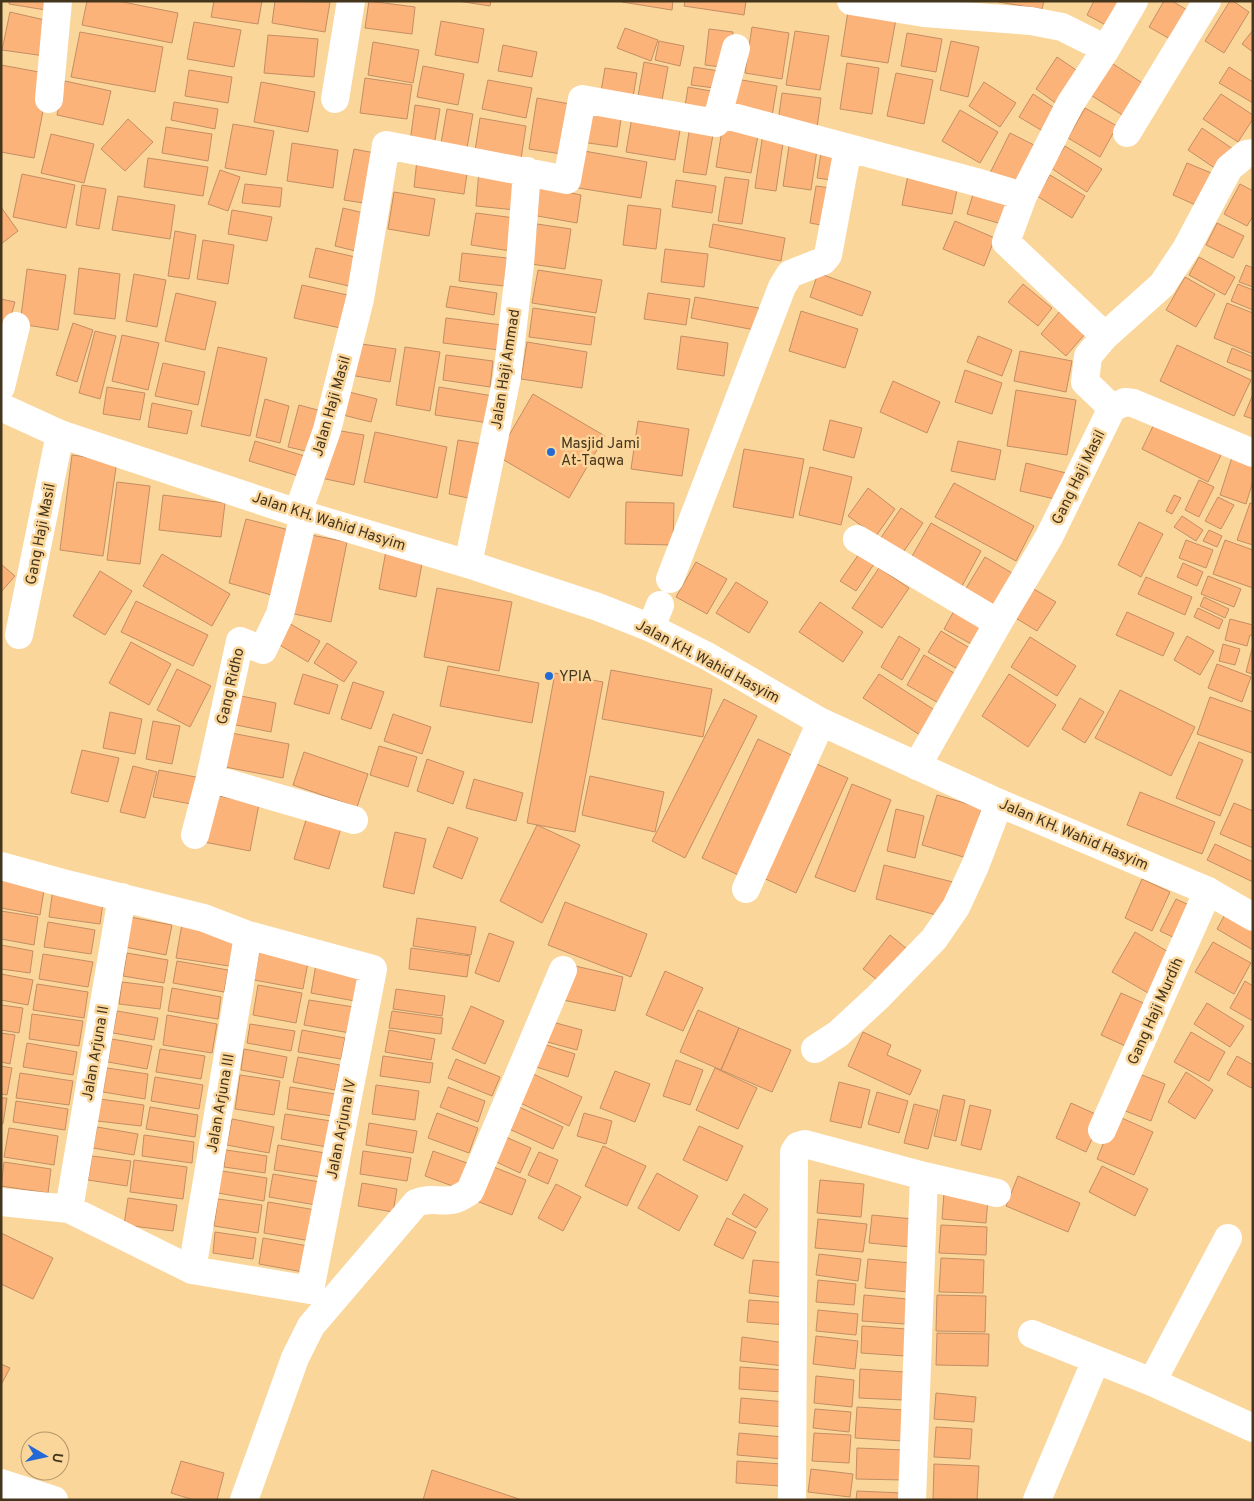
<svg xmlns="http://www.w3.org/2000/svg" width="1254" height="1501" font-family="Overpass,sans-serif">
  <rect width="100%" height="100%" fill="#fbd69b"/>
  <!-- building -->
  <path fill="#fcb379" stroke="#c38e64" d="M9 1H54L52 11 9 4Z
    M87 1H118L178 13 172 43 82 25Z
    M214 1H262L258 24 211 17Z
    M275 1 330 2 325 32 272 23Z
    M369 1 415 7 412 34 365 28Z
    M458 1H491L490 6Z
    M622 1H673L672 10 622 2Z
    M685 1H746L744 15 684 6Z
    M998 1H1044L1042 9 998 2Z
    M1094 1H1131L1115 30 1087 15Z
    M1164 1H1172L1194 14 1177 43 1149 27Z
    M1230 1H1233L1249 12 1224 53 1205 41Z
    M848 11 896 19 888 63 841 56Z
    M10 12 49 21 45 56 2 50Z
    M441 21 484 29 478 63 435 55Z
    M194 22 241 30 234 67 187 59Z
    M752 27 789 33 782 79 745 73Z
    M625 28 658 40 651 61 617 48Z
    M709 29 733 32 729 68 705 65Z
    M1253 30V52L1242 44Z
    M795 31 829 36 820 90 786 85Z
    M80 32 163 47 155 92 71 77Z
    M907 33 942 39 936 72 901 66Z
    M268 35 318 39 314 77 264 73Z
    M659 41 684 46 680 66 655 60Z
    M951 41 979 47 968 97 940 90Z
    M373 42 419 50 413 83 368 75Z
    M503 45 537 52 532 77 498 71Z
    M1057 57 1082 74 1060 106 1036 89Z
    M644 62 668 67 661 106 637 102Z
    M1110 62 1144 84 1124 116 1089 94Z
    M847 63 879 68 872 114 840 109Z
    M1 65 50 74 34 158 1 152Z
    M423 66 464 74 458 105 417 97Z
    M694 67 725 72 722 89 691 85Z
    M1229 67 1253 82V103L1219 83Z
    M605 68 637 73 632 103 600 97Z
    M189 70 232 77 228 103 185 96Z
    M896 73 933 80 924 124 887 116Z
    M365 78 412 85 407 119 360 113Z
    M736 79 777 86 772 116 731 110Z
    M488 80 532 88 526 118 482 109Z
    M65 81 111 91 103 125 57 115Z
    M261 82 315 92 308 132 254 122Z
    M984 82 1016 103 1000 127 969 106Z
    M688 87 717 92 713 118 684 113Z
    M782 93 821 98 817 128 778 122Z
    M1033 94 1059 111 1046 133 1019 117Z
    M1221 94 1253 115V119L1238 142 1203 119Z
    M537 98 570 104 562 154 529 149Z
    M174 102 218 109 215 129 171 120Z
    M415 105 440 109 434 146 410 142Z
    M586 106 622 112 617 147 581 142Z
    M1085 108 1117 126 1100 157 1068 138Z
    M447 109 473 114 467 148 441 143Z
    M960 110 998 132 980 163 942 141Z
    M632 117 681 124 675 160 626 152Z
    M480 118 526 126 521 159 475 151Z
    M128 119 153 142 125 171 101 149Z
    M233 124 274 131 266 175 225 168Z
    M723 124 759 130 751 173 716 167Z
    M690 125 714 129 706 175 683 172Z
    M166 127 212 134 208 161 162 153Z
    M1202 128 1233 149 1219 171 1188 150Z
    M763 133 784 136 776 191 755 188Z
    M1010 133 1038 147 1017 189 989 175Z
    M51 134 94 144 84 183 41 173Z
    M790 139 818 143 811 190 783 186Z
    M292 143 338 150 333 188 287 181Z
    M1065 146 1102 169 1087 192 1051 168Z
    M822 147 844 151 839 181 817 178Z
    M354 149 380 154 370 204 344 200Z
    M584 151 647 162 641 198 578 188Z
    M148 158 208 167 203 196 144 187Z
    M417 160 468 167 464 194 414 187Z
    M1187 163 1221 177 1207 210 1173 195Z
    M220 170 240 177 228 211 208 204Z
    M479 170 520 175 516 210 476 206Z
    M22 174 75 185 66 228 13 217Z
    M908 175 958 185 952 214 902 205Z
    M1050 175 1085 196 1072 218 1037 196Z
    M725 177 749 180 742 224 718 221Z
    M676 180 716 186 712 213 672 207Z
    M245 184 282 188 280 207 242 203Z
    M1240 184 1253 191V216L1247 226 1224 214Z
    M82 185 106 189 99 229 76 225Z
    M538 186 581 195 577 223 532 215Z
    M816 186 838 189 832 227 810 223Z
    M975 188 1012 199 1005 225 967 214Z
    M394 192 435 199 429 236 388 229Z
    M118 196 175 205 170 239 112 230Z
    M628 205 661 209 656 249 623 245Z
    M1 207 18 231 1 244Z
    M343 208 372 215 364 253 335 246Z
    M232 210 272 217 267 241 228 234Z
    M476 213 515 218 511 251 471 245Z
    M955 221 995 238 984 266 943 249Z
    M1217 223 1244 236 1233 258 1206 245Z
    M537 224 571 229 565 269 531 264Z
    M713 224 785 238 781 261 709 247Z
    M175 231 196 235 189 279 168 276Z
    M203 240 234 245 228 284 197 279Z
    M316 248 364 259 358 288 309 277Z
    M665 249 708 254 704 287 661 282Z
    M462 253 507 258 504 286 459 281Z
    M1199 257 1235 277 1225 295 1189 275Z
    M1246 265 1253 268V287L1239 282Z
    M79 268 120 274 115 319 74 314Z
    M27 269 66 275 58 330 20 324Z
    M538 270 602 280 596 313 532 303Z
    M818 273 871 292 862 316 810 297Z
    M134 274 166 280 157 327 126 321Z
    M1185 277 1215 294 1196 327 1166 310Z
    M1023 284 1052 308 1038 326 1008 302Z
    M1238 284 1253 290V310L1231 301Z
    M302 285 352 296 345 329 294 318Z
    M450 286 497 293 494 315 446 307Z
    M176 293 216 302 205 350 165 341Z
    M648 293 690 299 686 325 644 319Z
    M695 297 759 308 755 330 691 318Z
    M1 299 15 302 1 350Z
    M1227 303 1253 313V354L1214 338Z
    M533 308 595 317 591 345 529 337Z
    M801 311 858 329 845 368 789 351Z
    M1060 311 1085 334 1066 356 1041 334Z
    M446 318 503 325 499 350 443 343Z
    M73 323 93 330 77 382 56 375Z
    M95 331 116 336 100 399 79 393Z
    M122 335 159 343 148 390 112 381Z
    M681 336 728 343 724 376 677 369Z
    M978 336 1012 350 1002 376 967 362Z
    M527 342 587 352 582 388 521 379Z
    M355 343 396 349 390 382 350 375Z
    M1177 345 1251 380 1234 416 1160 381Z
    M218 347 267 358 250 436 201 426Z
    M405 347 440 352 430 411 396 405Z
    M1232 348 1253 357V372L1227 362Z
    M1020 351 1072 361 1066 392 1014 381Z
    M446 355 493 361 490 387 443 380Z
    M163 363 205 372 198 405 155 396Z
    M965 370 1002 383 992 414 955 402Z
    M893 381 940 402 927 433 880 412Z
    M107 387 145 393 140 420 103 414Z
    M439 387 493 396 489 423 435 415Z
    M1016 390 1076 400 1067 455 1007 446Z
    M345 391 377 399 371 422 339 414Z
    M533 394 605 436 569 498 497 456Z
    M1253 394V419L1244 416Z
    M265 399 289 406 280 443 256 437Z
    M152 403 192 411 187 434 148 427Z
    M299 405 325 412 314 453 288 447Z
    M830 420 862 428 854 458 823 450Z
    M1156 420 1222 453 1208 482 1142 449Z
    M638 421 689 429 682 476 631 469Z
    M330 429 364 435 354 485 321 478Z
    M375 432 447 447 437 498 364 482Z
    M458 440 483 444 473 499 449 494Z
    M255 441 308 457 302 477 249 461Z
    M958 441 1001 450 995 480 951 471Z
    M744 449 804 459 793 518 733 507Z
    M1234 451 1253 457V481L1246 504 1220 495Z
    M72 455 117 461 103 556 60 550Z
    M1026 463 1066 473 1059 500 1020 491Z
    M810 467 852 477 841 525 799 515Z
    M1199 480 1214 487 1199 517 1185 510Z
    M117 482 150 486 140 564 107 560Z
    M954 483 1034 526 1016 561 935 517Z
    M868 488 895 509 876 536 848 516Z
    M163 495 225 503 221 537 159 530Z
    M1174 495 1181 498 1172 514 1166 511Z
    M1218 497 1234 505 1221 529 1205 521Z
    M626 502 674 503 673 545 625 544Z
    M1250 503 1253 504V545L1237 540Z
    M901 508 923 523 902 554 880 539Z
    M1182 516 1203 530 1196 541 1174 527Z
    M246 519 293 531 275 596 229 583Z
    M1139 522 1163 534 1141 577 1118 565Z
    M931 523 981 551 962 586 911 558Z
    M1209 530 1222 536 1217 547 1203 541Z
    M306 534 347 542 331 622 290 613Z
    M1186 540 1213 550 1206 568 1179 558Z
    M1225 540 1253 550V588L1213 574Z
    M387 545 424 552 416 597 379 589Z
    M162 554 230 594 212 626 143 586Z
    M859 554 874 564 856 591 840 581Z
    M985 557 1017 576 998 609 965 590Z
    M696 562 727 579 707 614 676 597Z
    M1183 563 1203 572 1197 586 1177 577Z
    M1 564 15 576 1 592Z
    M879 568 909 588 882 628 852 608Z
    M100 571 132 591 105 635 73 616Z
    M1208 576 1241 589 1234 607 1201 594Z
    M1146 577 1192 597 1185 615 1138 594Z
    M736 582 768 602 749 633 716 613Z
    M437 588 512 602 499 671 424 657Z
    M1032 588 1056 602 1037 631 1014 617Z
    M1204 597 1229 609 1225 618 1200 606Z
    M136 601 208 635 193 666 121 632Z
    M820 602 863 632 843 662 799 632Z
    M1198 608 1223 620 1219 629 1194 617Z
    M955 609 986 627 975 646 944 629Z
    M1127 612 1174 633 1163 656 1116 635Z
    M1230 619 1253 625V636L1250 635 1247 646 1225 640Z
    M285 621 320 641 308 662 273 641Z
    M941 631 973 650 961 671 928 652Z
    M899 636 920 649 902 680 881 667Z
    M1187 636 1214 651 1200 675 1174 660Z
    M1030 637 1076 666 1057 696 1011 667Z
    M131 642 171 664 149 705 109 683Z
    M327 643 357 662 344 682 314 663Z
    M1223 644 1240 649 1235 665 1219 661Z
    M1253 645V674L1246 672Z
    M924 655 959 676 942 705 907 685Z
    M1217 664 1251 677 1242 702 1208 688Z
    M448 666 539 683 532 723 440 706Z
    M177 669 211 686 190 727 157 710Z
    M611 670 712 689 703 737 602 719Z
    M555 673 603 682 575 832 527 823Z
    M303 674 338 685 329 714 294 704Z
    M879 674 936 711 920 735 863 698Z
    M1009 674 1056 705 1028 747 982 716Z
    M353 682 384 692 371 729 341 719Z
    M1120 690 1195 727 1171 776 1095 738Z
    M236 695 276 703 271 732 231 724Z
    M1210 697 1253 712 1252 753 1197 734Z
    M1080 698 1104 712 1085 743 1062 729Z
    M724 699 757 716 685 858 652 841Z
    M110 712 142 719 135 754 103 748Z
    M393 714 431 727 422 754 384 741Z
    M153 721 180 726 172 764 146 759Z
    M226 732 289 744 283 778 220 766Z
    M758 739 802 760 747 879 702 858Z
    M1199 742 1243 760 1220 816 1176 798Z
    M379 746 417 757 408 787 370 775Z
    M82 750 119 758 108 802 71 793Z
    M304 752 368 774 357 807 293 785Z
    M427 759 464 772 453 804 417 791Z
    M810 761 848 778 796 893 759 876Z
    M133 766 157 772 145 818 120 812Z
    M159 770 201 778 197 805 153 797Z
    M590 776 664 792 655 832 582 815Z
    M474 779 523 793 516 821 466 808Z
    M852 784 891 800 855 892 815 877Z
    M1140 792 1215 822 1202 854 1127 825Z
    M214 795 259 804 250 851 204 842Z
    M937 795 982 808 967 858 922 845Z
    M1234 803 1253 811V848L1220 834Z
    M896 809 924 816 915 858 887 851Z
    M309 810 343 821 329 869 294 859Z
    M537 825 580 845 542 923 500 901Z
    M448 827 478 838 462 879 433 867Z
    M395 832 426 839 414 894 383 887Z
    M1215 844 1253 862V882L1207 860Z
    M884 865 953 882 944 917 876 899Z
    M1 876 45 884 40 915 1 908Z
    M1142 879 1170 892 1152 931 1125 918Z
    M53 889 104 896 100 924 49 917Z
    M1176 899 1196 908 1181 941 1160 931Z
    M565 902 647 934 631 977 548 945Z
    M1228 909 1253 923V950L1217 929Z
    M1 911 38 917 34 945 1 939Z
    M130 917 172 925 166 955 125 947Z
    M417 918 476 927 471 955 413 946Z
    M48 922 95 930 91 954 44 947Z
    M182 924 235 933 229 966 176 958Z
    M1135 932 1170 953 1148 993 1112 972Z
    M489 933 514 942 499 982 475 973Z
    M890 935 912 953 885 986 863 969Z
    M1213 942 1251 963 1234 994 1195 972Z
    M1 945 33 951 30 973 1 969Z
    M260 948 309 957 303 989 254 980Z
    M411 948 470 956 467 977 409 969Z
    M127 953 168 960 164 983 123 976Z
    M43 954 93 962 88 987 39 979Z
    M177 961 228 970 224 992 173 983Z
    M316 964 360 972 355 1001 311 993Z
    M571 965 623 977 615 1011 563 1000Z
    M665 971 703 988 683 1031 646 1015Z
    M1 974 33 980 28 1005 1 1000Z
    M1245 981 1253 986V1021L1230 1008Z
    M122 982 163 987 160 1009 119 1004Z
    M37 984 88 992 84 1018 33 1010Z
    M258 985 302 993 296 1023 253 1015Z
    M172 988 221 997 218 1019 168 1011Z
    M396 989 445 996 442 1016 393 1009Z
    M1121 993 1152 1007 1132 1049 1101 1035Z
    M309 1000 354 1007 350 1033 304 1025Z
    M1207 1003 1244 1026 1230 1047 1194 1024Z
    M1 1005 23 1008 19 1033 1 1030Z
    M471 1006 504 1021 485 1064 452 1049Z
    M698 1010 739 1028 721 1070 680 1052Z
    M117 1011 158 1018 154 1040 113 1033Z
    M392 1011 443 1018 441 1034 389 1028Z
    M32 1014 83 1021 79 1046 29 1039Z
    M167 1015 217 1024 212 1053 163 1045Z
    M545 1020 582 1030 577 1050 540 1040Z
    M250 1024 295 1031 291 1051 247 1043Z
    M739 1028 791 1050 772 1092 721 1070Z
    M302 1030 345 1038 341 1059 298 1052Z
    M389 1030 435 1039 431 1060 385 1052Z
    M863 1032 891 1045 887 1055 921 1070 910 1095 848 1066Z
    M1191 1032 1225 1052 1209 1081 1174 1062Z
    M1 1033 15 1035 10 1064 1 1062Z
    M112 1039 152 1046 147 1069 108 1062Z
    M537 1042 575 1054 568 1077 530 1065Z
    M27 1043 77 1052 73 1075 23 1067Z
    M160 1049 205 1056 201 1079 156 1072Z
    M244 1049 287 1057 283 1078 241 1070Z
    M383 1056 433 1063 430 1083 380 1076Z
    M1237 1056 1253 1065V1085L1251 1088 1227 1074Z
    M298 1057 340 1065 335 1090 293 1082Z
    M456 1059 500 1077 492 1096 448 1078Z
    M676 1060 703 1070 690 1105 663 1096Z
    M1 1066 12 1068 7 1095 1 1094Z
    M107 1068 148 1074 145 1099 103 1092Z
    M715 1068 757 1088 738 1129 696 1110Z
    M615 1071 650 1084 635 1122 600 1108Z
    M529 1072 582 1097 569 1126 516 1101Z
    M1186 1072 1213 1090 1195 1119 1168 1102Z
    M20 1073 73 1081 69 1105 16 1098Z
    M1137 1073 1165 1084 1151 1121 1123 1110Z
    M240 1075 280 1081 274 1115 235 1109Z
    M155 1077 203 1085 199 1109 151 1101Z
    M839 1082 870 1090 861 1128 830 1121Z
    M376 1085 419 1091 415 1120 372 1114Z
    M290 1087 335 1094 332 1116 287 1109Z
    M448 1087 485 1101 478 1122 440 1107Z
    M877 1092 908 1101 899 1133 868 1124Z
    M943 1095 965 1100 956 1141 934 1136Z
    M1 1098H7L3 1124H1Z
    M100 1099 144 1105 141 1126 97 1121Z
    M16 1101 68 1109 65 1130 13 1122Z
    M1071 1103 1102 1117 1086 1152 1056 1138Z
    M914 1104 938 1110 928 1149 904 1143Z
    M970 1105 991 1110 981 1150 961 1145Z
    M517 1106 563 1127 553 1149 507 1128Z
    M150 1107 198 1115 195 1137 146 1129Z
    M437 1113 478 1128 469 1153 428 1138Z
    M584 1113 612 1121 606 1144 577 1136Z
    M285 1114 331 1121 327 1147 281 1139Z
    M1115 1115 1153 1132 1134 1175 1097 1159Z
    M232 1119 274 1127 269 1153 227 1145Z
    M369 1123 417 1131 413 1153 366 1145Z
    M699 1126 743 1146 727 1181 683 1160Z
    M97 1127 138 1134 134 1155 93 1148Z
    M9 1128 58 1136 54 1165 4 1157Z
    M499 1134 531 1148 520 1173 488 1158Z
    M144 1135 194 1142 192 1163 142 1156Z
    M278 1145 325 1153 321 1177 274 1170Z
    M603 1146 646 1166 627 1206 585 1186Z
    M226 1150 267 1156 265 1173 224 1167Z
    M363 1151 411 1158 407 1181 360 1174Z
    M433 1151 467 1163 458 1188 425 1176Z
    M539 1152 558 1160 548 1184 528 1175Z
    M92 1156 131 1161 127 1186 88 1180Z
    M134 1160 187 1167 183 1199 130 1192Z
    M4 1162 51 1169 48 1193 1 1186Z
    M484 1163 526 1180 512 1215 469 1198Z
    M1102 1166 1148 1189 1135 1216 1089 1192Z
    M222 1171 267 1178 264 1201 218 1193Z
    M657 1173 698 1196 679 1231 638 1208Z
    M273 1174 320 1182 316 1205 269 1197Z
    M1018 1176 1080 1203 1068 1232 1006 1206Z
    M820 1180 864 1184 861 1217 817 1213Z
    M362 1183 397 1189 393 1212 358 1206Z
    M556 1184 581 1197 563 1231 538 1218Z
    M944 1193 988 1198 986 1223 942 1219Z
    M744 1194 768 1209 756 1228 732 1214Z
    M128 1198 177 1205 173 1231 124 1225Z
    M218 1199 262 1205 258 1233 214 1226Z
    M268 1202 316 1210 311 1241 264 1233Z
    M872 1215 913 1219 911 1247 869 1243Z
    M727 1218 756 1232 743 1259 714 1245Z
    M818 1219 867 1224 863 1252 815 1248Z
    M941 1225 987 1227 986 1255 939 1253Z
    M215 1232 256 1238 253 1259 213 1253Z
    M1 1233 53 1258 33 1299 1 1284Z
    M263 1238 308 1246 303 1272 259 1264Z
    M819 1254 861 1259 858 1281 816 1275Z
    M941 1258 984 1260 983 1293 939 1292Z
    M868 1259 911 1263 908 1292 865 1288Z
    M753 1260 786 1263 782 1297 749 1293Z
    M818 1280 856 1284 854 1305 816 1302Z
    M864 1295 907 1299 905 1324 862 1321Z
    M937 1295 986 1296 985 1332 936 1331Z
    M749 1300 789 1303 787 1325 747 1322Z
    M818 1310 858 1314 856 1335 816 1331Z
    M862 1326 907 1329 905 1356 861 1353Z
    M937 1333 989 1334 988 1366 936 1365Z
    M816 1336 858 1341 855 1369 813 1364Z
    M742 1337 786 1343 784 1366 740 1361Z
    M1 1364 10 1368 1 1385Z
    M740 1367 785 1370 783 1392 739 1389Z
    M860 1369 905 1372 904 1400 859 1398Z
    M816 1376 854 1380 852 1407 814 1403Z
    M936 1393 976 1397 974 1422 934 1419Z
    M741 1398 786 1402 784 1427 739 1423Z
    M857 1407 904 1410 902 1441 855 1438Z
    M815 1409 851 1412 849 1432 813 1428Z
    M936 1427 972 1429 970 1459 934 1457Z
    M739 1433 784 1437 783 1459 737 1455Z
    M814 1433 851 1435 849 1463 812 1461Z
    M857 1448 905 1450 904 1480 856 1479Z
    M181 1461 224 1473 217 1500H194L171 1493Z
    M737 1461 782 1464 781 1486 736 1483Z
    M934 1464 979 1466 977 1500 933 1499Z
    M811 1469 853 1474 850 1497 808 1492Z
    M432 1470 522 1500H423Z
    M857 1491 902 1493V1500H856Z"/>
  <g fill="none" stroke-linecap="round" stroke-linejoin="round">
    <!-- street -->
    <path stroke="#fff" stroke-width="28" d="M851 1 924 13 1031 21 1062 27 1106 49
      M49 99 58 1
      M335 99 351 1
      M718 113 976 182 1023 196
      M1127 133 1207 1
      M1105 336 1162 285 1186 249 1229 168 1246 154 1253 153
      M1 387 16 326
      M1112 408 1085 382 1088 356 1105 336 1006 242 1023 196 1070 104 1106 49 1134 1
      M1112 408 1125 402 1133 403 1253 453
      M298 512 327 430 360 299 386 145 567 180 582 99 716 123 736 48
      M857 539 998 623
      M468 564 507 377 520 264 527 171
      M670 579 782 287 790 274 823 261 828 255 848 148
      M651 628 660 605
      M19 635 60 434
      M917 766 998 623 1049 537 1112 408
      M210 778 354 820
      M195 835 210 778 240 641 263 650 280 614 304 515
      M1 866 63 883 204 918 248 935 373 969 310 1290 192 1270 69 1209 1 1202
      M746 889 821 722
      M815 1049 838 1034 878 997 934 939 956 907 975 866 999 803
      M1102 1130 1208 891
      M69 1209 122 897
      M192 1270 248 935
      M1032 1334 1152 1382 1253 1428
      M1152 1382 1228 1238
      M1 1483 54 1500
      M244 1500 295 1358 311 1326 416 1203C429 1197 438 1202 452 1200 459 1199 464 1195 470 1191L563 970
      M792 1500 794 1152 798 1146 805 1144 924 1176 997 1193
      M912 1500 924 1176
      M1037 1500 1096 1360"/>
    <!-- secondary -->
    <path stroke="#fff" stroke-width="28" d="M1 407 60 434 304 515 468 564 598 607 651 628 707 656 821 722 999 803 1208 891 1253 917"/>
  </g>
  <!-- markers -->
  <g fill="#246ad6" stroke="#fbd69b" stroke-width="2">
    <circle cx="551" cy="452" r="5"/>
    <circle cx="549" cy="676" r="5"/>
  </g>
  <g text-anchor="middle" stroke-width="5" stroke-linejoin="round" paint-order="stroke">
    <!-- street labels -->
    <g font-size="15" fill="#44351d" stroke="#fbd69b">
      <text transform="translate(505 369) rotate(-81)" y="5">Jalan Haji Ammad</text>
      <text transform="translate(331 406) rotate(-74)" y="5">Jalan Haji Masil</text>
      <text transform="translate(1078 477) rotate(-64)" y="5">Gang Haji Masil</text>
      <text transform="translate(329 521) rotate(18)" y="5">Jalan KH. Wahid Hasyim</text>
      <text transform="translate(40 534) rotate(-79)" y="5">Gang Haji Masil</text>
      <text transform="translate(708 661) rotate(28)" y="5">Jalan KH. Wahid Hasyim</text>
      <text transform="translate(230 686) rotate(-77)" y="5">Gang Ridho</text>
      <text transform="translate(1074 834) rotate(23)" y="5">Jalan KH. Wahid Hasyim</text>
      <text transform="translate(1155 1011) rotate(-66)" y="5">Gang Haji Murdih</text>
      <text transform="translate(95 1053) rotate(-80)" y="5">Jalan Arjuna II</text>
      <text transform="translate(220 1103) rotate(-80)" y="5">Jalan Arjuna III</text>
      <text transform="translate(341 1129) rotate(-79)" y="5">Jalan Arjuna IV</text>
    </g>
    <!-- poi labels -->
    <g font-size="15" fill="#44351d" stroke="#fbd69b" text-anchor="start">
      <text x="561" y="448">Masjid Jami<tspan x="561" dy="17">At-Taqwa</tspan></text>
      <text x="559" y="681">YPIA</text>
    </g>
  </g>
  <!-- border -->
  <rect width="1254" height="1501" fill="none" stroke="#44351d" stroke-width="5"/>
  <!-- north arrow -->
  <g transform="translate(45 1456) rotate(99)"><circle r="24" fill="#fbd69b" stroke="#b29669"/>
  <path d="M0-4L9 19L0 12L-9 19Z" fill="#246ad6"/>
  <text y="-8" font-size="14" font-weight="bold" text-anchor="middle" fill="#44351d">U</text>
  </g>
</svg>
